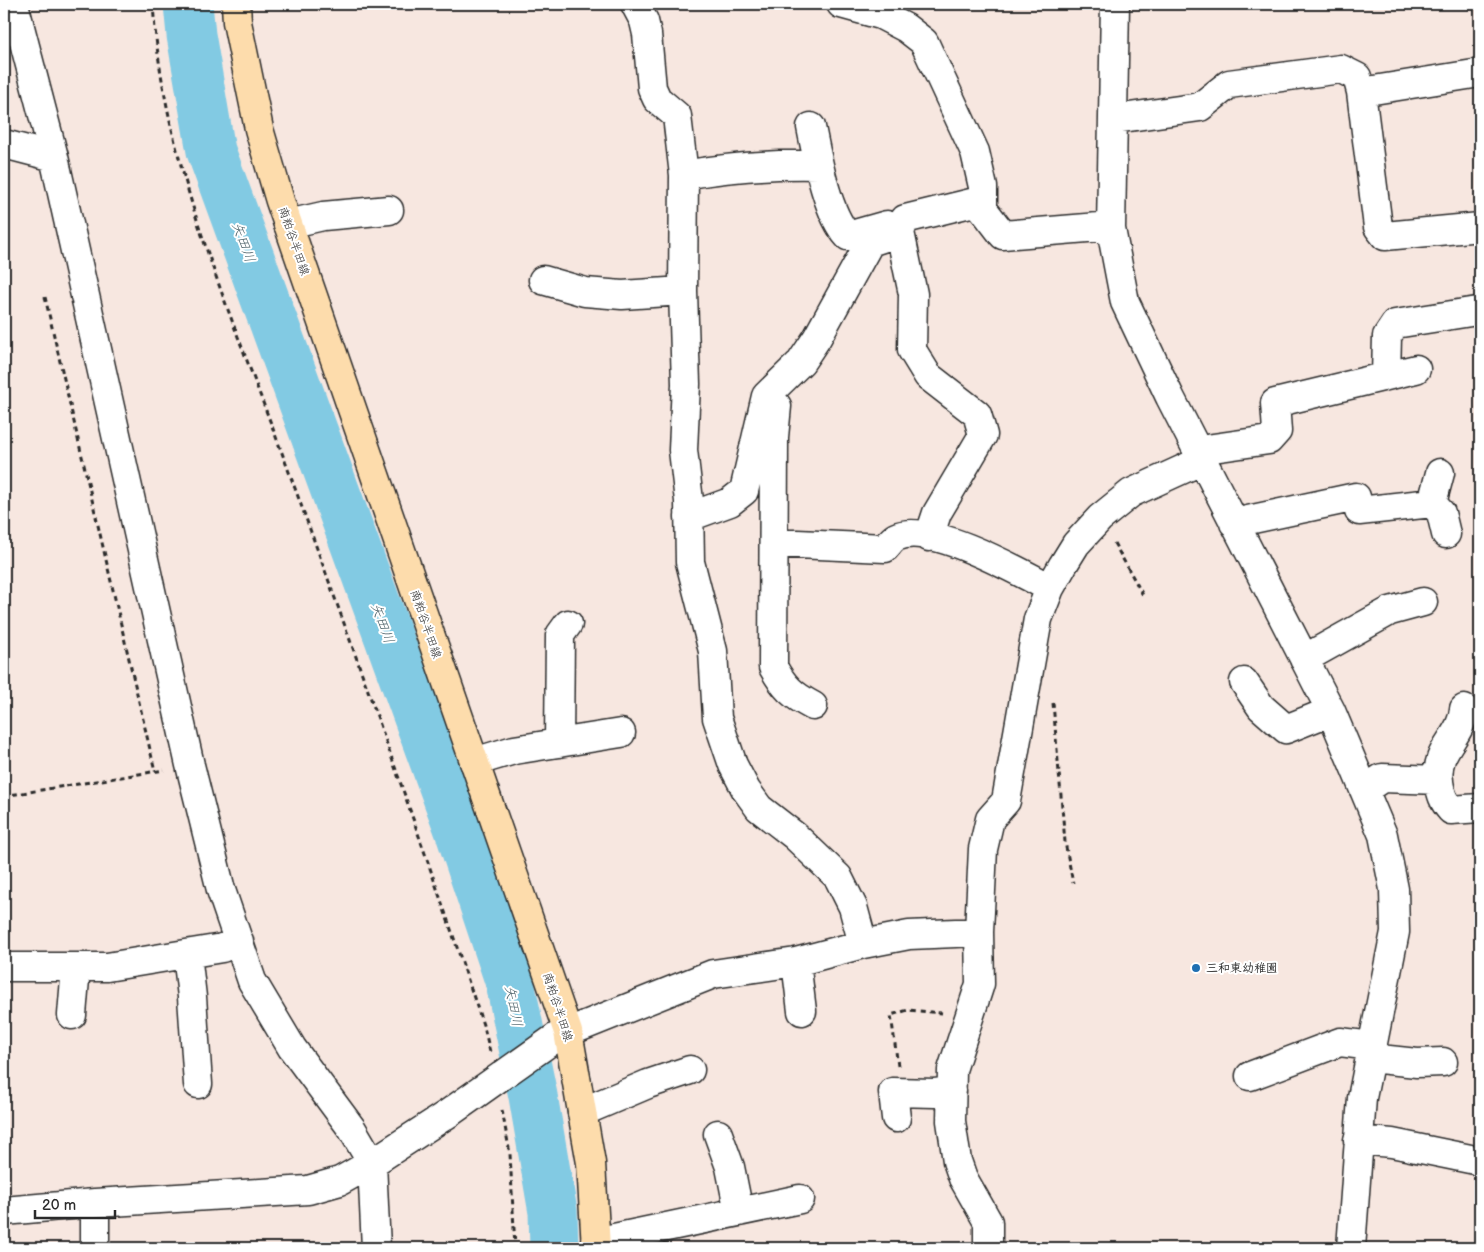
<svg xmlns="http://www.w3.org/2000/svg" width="1484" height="1252" font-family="'Balsamiq Sans','Klee One',sans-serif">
  <rect width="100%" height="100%" fill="#f7e7e0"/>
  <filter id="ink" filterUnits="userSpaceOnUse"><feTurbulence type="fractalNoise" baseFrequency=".02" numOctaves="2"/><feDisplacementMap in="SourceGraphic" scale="10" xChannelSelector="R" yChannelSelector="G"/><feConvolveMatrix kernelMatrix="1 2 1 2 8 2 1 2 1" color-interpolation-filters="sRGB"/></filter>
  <g filter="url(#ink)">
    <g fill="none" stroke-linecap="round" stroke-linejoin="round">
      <!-- river -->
      <path stroke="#82cae3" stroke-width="49" d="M188 4 191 35 211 151 458 827 510 983 533 1096 553 1212 554 1248"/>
      <!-- minor casing -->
      <g stroke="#2b2b2b" stroke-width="31">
        <path id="minor" d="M14 4 54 157 190 765 221 890 252 981 292 1048 352 1129 372 1163 376 1248
          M635 4 644 21 647 34 652 88 657 99 677 116 684 175 683 291 686 384 683 450 689 501 690 562 713 651 717 718 733 765 746 790 759 808 795 836 838 877 853 907 863 944
          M841 4 881 15 906 28 924 42 975 152 983 187V209L1003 235 1111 226
          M1115 4 1111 229 1125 302 1170 397 1331 711 1383 835 1394 889 1395 932 1362 1098 1351 1248
          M1480 73 1361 92 1378 227 1385 236 1480 227
          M1115 119 1200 107 1229 84 1341 69 1357 77 1361 92
          M811 127C817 157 827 214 848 236L887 225
          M4 144 54 157
          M684 175C728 167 774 164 819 165
          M288 224 323 216 389 210
          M900 232 913 294 912 350 928 376 977 414 983 435 937 513 929 537
          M543 280 585 292 622 295 683 291
          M1386 376 1387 336 1395 324 1477 311
          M777 406 774 437 773 667C784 687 792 695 813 706
          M1199 450 1269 440 1277 431 1275 403 1416 369
          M1432 503 1441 513 1446 534
          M689 517 730 502 744 491 766 396 801 362 817 338 870 242 900 232 905 219 983 200
          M1234 523 1356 497 1359 511 1432 503 1440 473
          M775 543 885 548C888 545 892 539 896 537 929 521 1020 572 1050 588
          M1304 659 1390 611 1423 602
          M1244 682 1261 707 1286 729 1331 711
          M1464 709C1462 738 1434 748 1439 782 1441 794 1443 801 1451 810L1480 808
          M559 743 560 635 568 624
          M474 762 514 750 621 733
          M1364 790 1382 778 1439 780
          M187 954 192 997 198 1084
          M796 962 802 1011
          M4 967H107L222 948 239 941
          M72 1015 76 967
          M1370 1058 1417 1063 1443 1062
          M1250 1076 1340 1042 1372 1046
          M582 1112 648 1084 690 1070
          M896 1118 893 1092 935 1093 952 1091
          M718 1134 730 1167 739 1212
          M1358 1140 1392 1143 1480 1161
          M95 1203V1248
          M4 1211 95 1203 308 1190 340 1181 372 1163 449 1113 558 1036 713 974 796 962 863 944 909 935 979 932
          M595 1242 800 1199
          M988 1248V1222L963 1178 957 1161 951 1121 952 1070 980 984 979 932 983 849 990 819 1006 801 1038 619 1050 588 1063 565 1076 544 1100 518 1131 493 1203 460"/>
      </g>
      <!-- major casing -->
      <g stroke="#2b2b2b" stroke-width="31">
        <path id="major" d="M236 4 237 22 259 129 280 201 568 1032 591 1163 596 1248"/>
      </g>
      <!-- path -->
      <path stroke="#2b2b2b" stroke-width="3" stroke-dasharray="5 4" stroke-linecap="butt" d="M153 4C163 165 234 321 289 472 357 657 423 844 485 1031L490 1052
        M45 297 155 771
        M1114 543 1144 597
        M1053 703 1065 842 1073 883
        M4 796 164 770
        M898 1066 891 1015 908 1010 942 1013
        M502 1110 510 1154 515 1248"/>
      <!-- minor -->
      <use href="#minor" stroke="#fff" stroke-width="28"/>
      <!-- major -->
      <use href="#major" stroke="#fddcac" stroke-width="28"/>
    </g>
  </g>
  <!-- markers -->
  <circle fill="#1f6fb2" stroke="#fff" stroke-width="2" cx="1196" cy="968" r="5"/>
  <g text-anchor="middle" stroke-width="4" stroke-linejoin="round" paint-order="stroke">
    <!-- street labels -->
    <g font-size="12" fill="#2b2b2b" stroke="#fff">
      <text transform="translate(294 241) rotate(71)" y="4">南粕谷半田線</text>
      <text transform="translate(426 624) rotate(71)" y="4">南粕谷半田線</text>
      <text transform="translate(558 1007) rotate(72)" y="4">南粕谷半田線</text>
    </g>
    <!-- poi labels -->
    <g font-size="12" font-weight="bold" fill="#2b2b2b" stroke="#fff" text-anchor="start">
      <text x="1206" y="972">三和東幼稚園</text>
    </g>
    <!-- water labels -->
    <g font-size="14" font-style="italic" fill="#455b62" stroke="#fff">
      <text transform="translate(244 242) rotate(70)" y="5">矢田川</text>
      <text transform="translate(383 623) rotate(70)" y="5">矢田川</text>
      <text transform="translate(514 1006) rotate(79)" y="5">矢田川</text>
    </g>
  </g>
  <!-- margin -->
  <rect width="1484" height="1252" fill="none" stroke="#fff" stroke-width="20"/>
  <rect x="10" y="10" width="1464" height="1232" fill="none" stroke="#2b2b2b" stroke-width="2" filter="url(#ink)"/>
  <!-- scale -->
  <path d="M35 1210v8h80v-8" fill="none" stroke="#2b2b2b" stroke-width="2.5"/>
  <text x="42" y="1210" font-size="15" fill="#2b2b2b" stroke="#ffffff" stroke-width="4" paint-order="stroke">20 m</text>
</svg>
